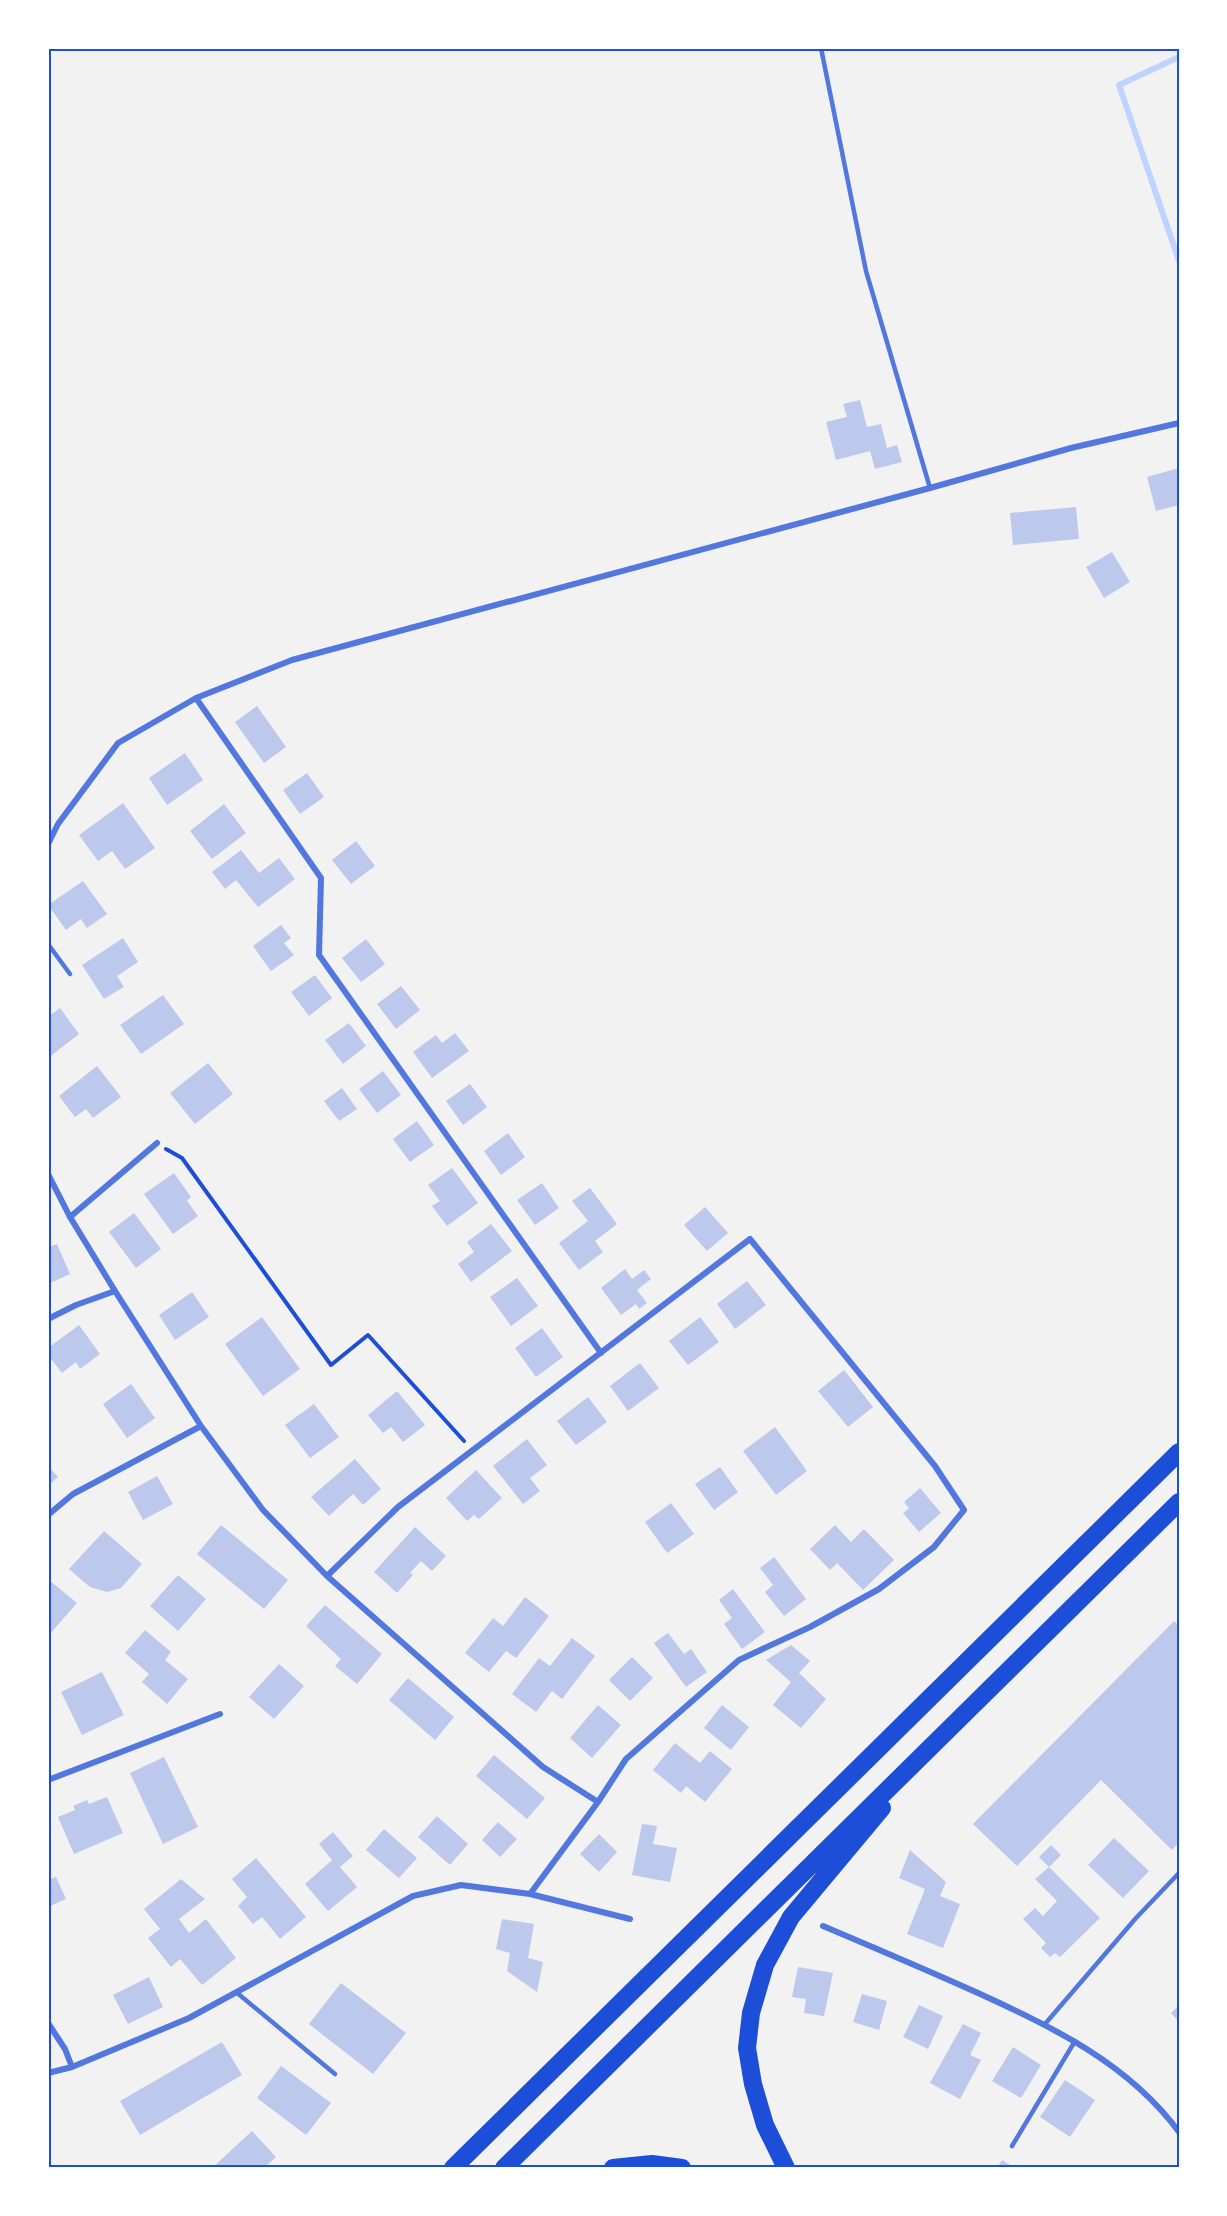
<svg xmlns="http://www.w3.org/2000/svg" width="1227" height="2216" font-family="Poppins,sans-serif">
  <rect width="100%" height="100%" fill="#f2f2f2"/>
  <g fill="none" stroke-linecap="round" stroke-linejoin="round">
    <!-- stream -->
    <path stroke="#bfd3fe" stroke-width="6" d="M1179 57 1119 85 1179 261"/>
  </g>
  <!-- building -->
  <path fill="#bdc9ec" d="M860 400 867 427 881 424 887 448 897 445 902 462 875 469 870 451 836 460 826 422 847 417 843 404Z
    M1179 468V505L1156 511 1147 477Z
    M1076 507 1079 539 1013 545 1010 513Z
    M1112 552 1130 582 1104 598 1086 567Z
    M257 706 286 747 264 763 235 722Z
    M185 753 203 780 167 805 149 778Z
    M307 773 324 797 300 814 283 790Z
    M123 803 155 848 125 869 112 851 98 861 79 835Z
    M224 804 246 833 212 859 190 831Z
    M356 841 375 866 351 884 332 860Z
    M241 850 259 873 279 858 295 879 258 907 236 880 225 889 212 872Z
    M83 881 107 914 87 928 81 919 66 930 48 905Z
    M281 925 291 938 284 943 294 955 271 971 253 946Z
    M123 938 138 962 117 976 124 987 104 999 82 965Z
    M366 939 385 964 361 982 342 958Z
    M315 975 332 998 309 1016 291 992Z
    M401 986 420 1010 396 1029 377 1004Z
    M163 995 184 1024 141 1054 120 1025Z
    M60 1008 79 1034 48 1058V1017Z
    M349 1023 366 1046 343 1064 325 1040Z
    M455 1033 469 1051 432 1078 413 1052 436 1035 442 1043Z
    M208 1063 233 1094 195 1124 170 1093Z
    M97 1066 121 1097 93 1118 86 1109 75 1117 59 1096Z
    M383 1071 401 1095 377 1113 359 1089Z
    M470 1084 487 1107 463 1125 446 1101Z
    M342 1088 357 1109 339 1121 324 1101Z
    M417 1121 434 1145 410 1162 393 1139Z
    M508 1133 525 1157 501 1175 484 1151Z
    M452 1168 478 1203 447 1226 432 1206 440 1201 428 1185Z
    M174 1173 191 1197 187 1201 198 1216 173 1234 144 1194Z
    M542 1183 559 1208 535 1225 517 1200Z
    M590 1188 617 1224 595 1241 603 1252 579 1270 559 1243 588 1221 572 1201Z
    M705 1207 728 1233 707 1251 684 1225Z
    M134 1213 161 1249 136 1268 109 1232Z
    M491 1224 512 1251 471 1282 458 1264 474 1252 467 1242Z
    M57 1244 70 1274 48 1284V1247Z
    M625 1269 632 1279 644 1270 651 1279 637 1290 647 1303 639 1309 636 1304 621 1315 601 1288Z
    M517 1278 538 1306 511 1326 490 1297Z
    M747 1281 766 1305 735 1329 717 1304Z
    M192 1292 209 1317 175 1340 159 1315Z
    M262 1317 300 1369 263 1396 225 1344Z
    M700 1317 719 1342 688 1365 669 1341Z
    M79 1325 100 1354 80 1369 76 1362 62 1373 48 1355V1348Z
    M542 1328 563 1357 536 1377 515 1348Z
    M640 1363 659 1388 628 1411 610 1386Z
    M844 1370 873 1407 848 1427 818 1391Z
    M131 1384 155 1418 127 1438 103 1404Z
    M397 1391 425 1425 403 1442 391 1427 383 1433 368 1415Z
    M588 1397 607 1422 576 1445 557 1421Z
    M314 1404 339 1437 310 1458 285 1425Z
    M775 1427 807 1471 776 1495 743 1451Z
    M527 1439 547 1465 530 1478 540 1491 523 1504 493 1466Z
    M355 1459 381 1489 363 1505 353 1494 329 1516 311 1497Z
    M48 1466 58 1477 48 1486Z
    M720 1467 738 1492 714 1510 695 1484Z
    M476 1470 502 1498 479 1519 474 1515 467 1521 446 1498Z
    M157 1476 173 1504 143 1520 128 1492Z
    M920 1488 941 1513 919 1532 903 1513 909 1508 904 1502Z
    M671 1503 694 1534 667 1553 645 1522Z
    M221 1525 288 1580 264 1609 197 1554Z
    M835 1525 851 1542 864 1529 894 1560 863 1590 837 1563 830 1570 810 1549Z
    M415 1527 446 1556 432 1571 421 1561 410 1573 413 1575 397 1593 374 1572Z
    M104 1531 142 1564 121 1588 107 1592 90 1587 69 1569Z
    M774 1557 806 1599 784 1616 765 1592 773 1585 760 1568Z
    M178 1575 206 1599 178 1631 150 1606Z
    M48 1579 77 1603 48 1636Z
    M733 1589 765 1632 742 1649 724 1624 732 1618 719 1600Z
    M525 1597 549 1616 516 1658 506 1651 489 1672 465 1653 493 1618 503 1626Z
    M325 1605 382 1654 357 1684 335 1666 341 1659 306 1626Z
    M1174 1621 1179 1626V1842L1172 1850 1101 1780 1017 1866 973 1824Z
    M145 1630 171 1652 165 1660 188 1679 167 1704 142 1682 149 1674 125 1653Z
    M668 1633 684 1654 691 1649 707 1672 686 1687 654 1643Z
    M572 1638 595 1656 562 1699 552 1691 536 1712 512 1694 539 1658 550 1666Z
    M791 1645 810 1661 799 1673 826 1699 801 1728 773 1705 791 1682 766 1660Z
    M632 1657 653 1678 630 1701 609 1680Z
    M279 1664 304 1686 274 1719 249 1697Z
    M102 1672 124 1715 82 1735 61 1692Z
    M408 1678 454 1717 435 1740 389 1700Z
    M598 1705 621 1725 592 1758 570 1738Z
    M722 1705 749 1727 731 1750 704 1728Z
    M675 1743 700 1763 710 1751 732 1769 705 1802 686 1786 681 1793 653 1770Z
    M494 1755 545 1798 527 1819 476 1776Z
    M164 1757 198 1827 163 1844 130 1773Z
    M107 1797 123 1833 74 1854 58 1817 75 1810 73 1806 87 1800 89 1804Z
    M437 1816 468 1844 450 1865 418 1837Z
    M498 1822 517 1839 500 1857 482 1840Z
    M642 1824 657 1826 653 1844 677 1848 670 1882 632 1875Z
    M384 1829 417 1858 399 1878 366 1850Z
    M333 1832 353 1856 340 1867 357 1887 328 1911 305 1884 332 1860 319 1844Z
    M599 1834 617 1852 599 1872 580 1854Z
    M1114 1838 1149 1871 1123 1898 1088 1865Z
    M1051 1845 1061 1855 1049 1867 1100 1918 1060 1957 1055 1953 1050 1957 1041 1948 1046 1943 1023 1919 1035 1908 1043 1916 1057 1901 1035 1879 1049 1867 1039 1857Z
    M910 1850 946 1882 940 1896 960 1904 943 1948 907 1934 925 1889 899 1878Z
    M256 1858 306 1917 280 1939 262 1917 253 1924 238 1906 247 1897 232 1879Z
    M56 1877 66 1899 48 1907V1880Z
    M181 1879 205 1899 179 1919 189 1933 206 1919 236 1958 202 1985 180 1959 171 1967 148 1938 160 1929 144 1909Z
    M502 1919 534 1924 528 1958 543 1962 537 1992 507 1971 510 1953 496 1949Z
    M798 1967 833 1973 824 2016 804 2013 806 1999 792 1997Z
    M149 1977 163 2007 128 2024 113 1995Z
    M341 1983 406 2033 373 2074 309 2024Z
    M862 1994 887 2001 879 2030 853 2022Z
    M919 2005 943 2016 928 2049 903 2037Z
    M1179 2005V2022L1171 2013Z
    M963 2024 981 2033 970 2055 981 2060 960 2099 930 2083Z
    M222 2042 242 2075 140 2135 120 2101Z
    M1013 2047 1041 2065 1021 2098 992 2081Z
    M281 2066 331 2103 306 2135 257 2098Z
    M1065 2080 1095 2100 1070 2137 1040 2117Z
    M252 2131 276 2157 264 2168H212Z
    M1002 2160 1015 2168H997Z"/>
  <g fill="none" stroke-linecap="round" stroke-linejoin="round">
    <!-- path -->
    <path stroke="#1d4ed8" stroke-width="4" d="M166 1149 182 1158 331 1365 368 1335 464 1441"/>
    <!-- service -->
    <path stroke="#5277de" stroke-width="4.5" d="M821 48 866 271 930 488
      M48 944 70 974
      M236 1992 335 2074
      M1045 2024 1136 1918 1179 1873
      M1012 2146 1075 2041"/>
    <!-- minor -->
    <path stroke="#5277de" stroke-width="6" d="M196 698 321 878 319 955 601 1353
      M48 844 58 824 118 743 196 698 292 660 930 488 1071 448 1179 423
      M48 1174 70 1217 115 1291 201 1426 263 1510 327 1576 543 1767 598 1802
      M70 1217 157 1143
      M48 1319 76 1305 115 1291
      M48 1515 73 1494 201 1426
      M327 1576 398 1507 750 1239 935 1466 964 1510 934 1547 879 1589 810 1627 739 1660 626 1759 598 1802 530 1894
      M48 1780 220 1714
      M823 1926C875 1948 927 1970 978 1993 1053 2027 1129 2064 1179 2132
      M48 2023 65 2049 72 2067
      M48 2073 72 2067 189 2018 413 1896 461 1885 530 1894 630 1919"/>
    <!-- motorway -->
    <path stroke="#1d4ed8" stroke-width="18" d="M453 2168 1179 1452
      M504 2168 1179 1502
      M613 2168 652 2164 682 2168
      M786 2168 765 2125 753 2084 747 2048 751 2013 765 1965 791 1917 882 1808"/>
  </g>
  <!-- border -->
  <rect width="1227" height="2216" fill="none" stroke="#ffffff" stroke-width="99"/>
  <rect x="50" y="50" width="1128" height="2116" fill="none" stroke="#1d4ed8" stroke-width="2"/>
</svg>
